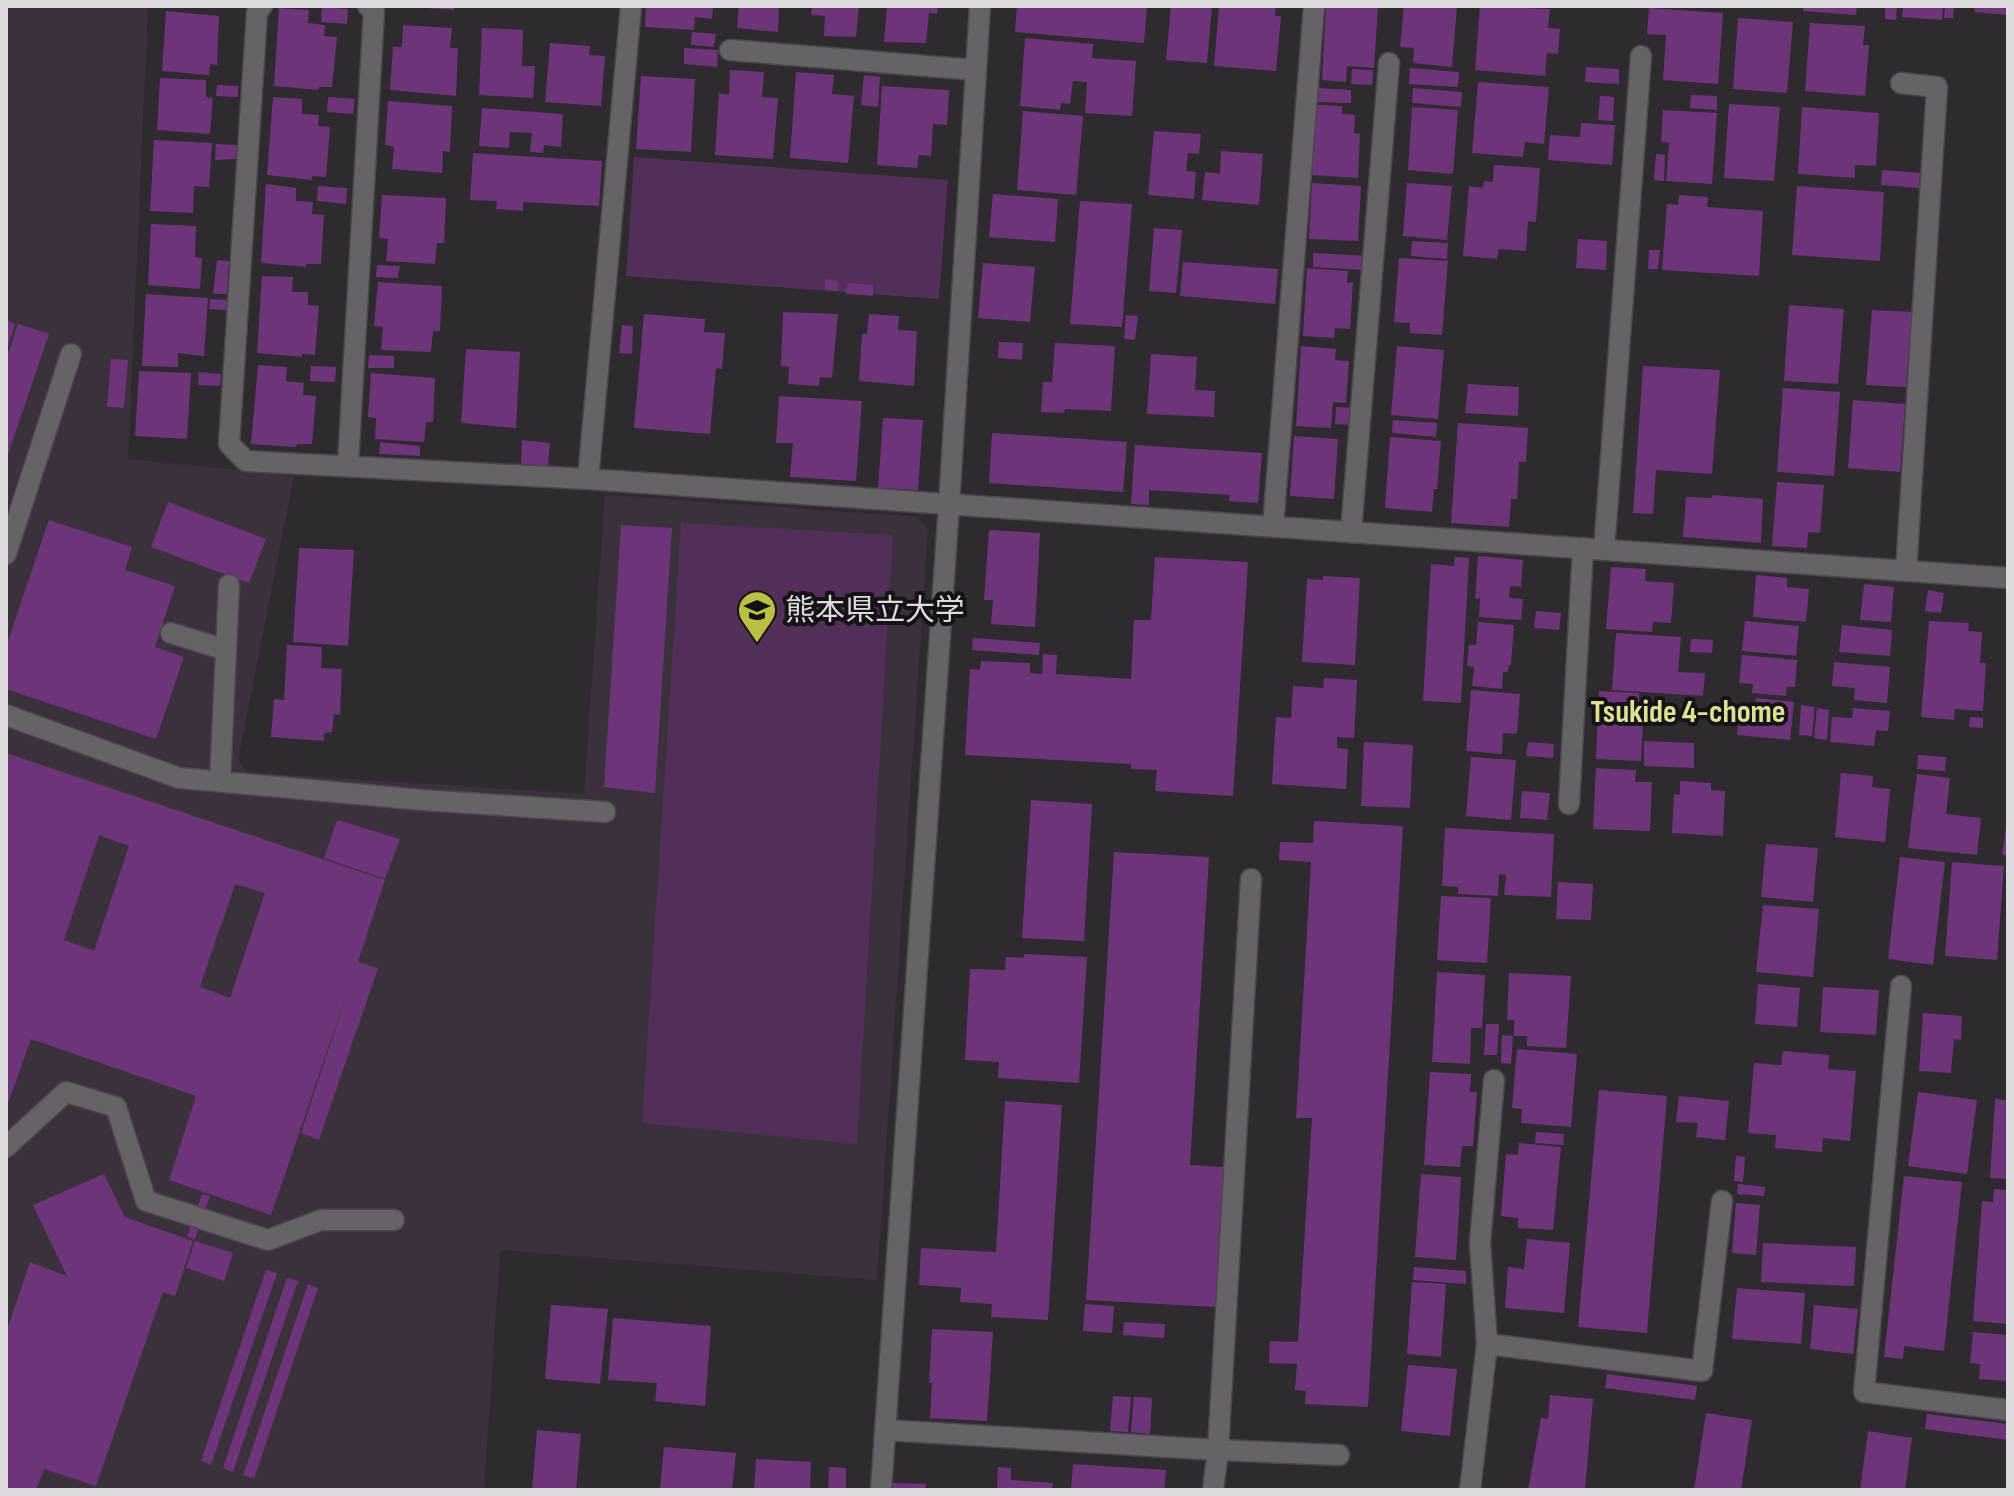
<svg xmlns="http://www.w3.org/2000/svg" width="2014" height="1496" font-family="'Sofia Sans Condensed','Noto Sans JP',sans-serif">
  <rect width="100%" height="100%" fill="#2f2a30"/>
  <!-- built -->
  <path fill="#3b313c" d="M6 6H148L128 459 294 476 238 760 247 772 584 794 605 495 917 517 928 529 877 1280 500 1250 484 1490H6Z"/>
  <!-- green -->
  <path fill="#522f58" d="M634 157 948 180 939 299 626 276Z
    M681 523 893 535 857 1144 642 1123Z"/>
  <!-- building -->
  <path fill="#6e3479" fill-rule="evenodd" d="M428 6H454V10L427 8Z
    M646 6H713L712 19 695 17 694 30 645 27Z
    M739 6H779L778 32 737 28Z
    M812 6H859L856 37 824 36 825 16 811 15Z
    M887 6H938L937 14 929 13 926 43 884 42Z
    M1017 6H1147L1144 43 1015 32Z
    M1171 6H1212L1207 63 1166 60Z
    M1219 6H1276L1275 16H1281L1276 71 1214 66Z
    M1326 6H1378L1374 68 1347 66 1346 82 1322 80Z
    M1404 6H1457L1452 67 1413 63 1414 48 1400 47Z
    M1480 6 1550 9 1548 28 1560 29 1558 54 1547 53 1545 76 1475 70Z
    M1804 6H1857L1856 15 1803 11Z
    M1885 6H1897L1896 20 1885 19Z
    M1903 6H1943L1942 20 1902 17Z
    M1945 6H1954L1953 18H1944Z
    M1975 6H2008V15L1974 12Z
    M322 7 348 9 347 24 321 22Z
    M279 8 309 10 308 23 325 25 324 36 337 37 332 87H319L318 90 274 86Z
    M1649 8 1723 13 1718 84 1663 80 1666 35 1647 34Z
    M166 11 219 16 217 65 210 64 209 75 162 71Z
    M1738 18 1793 22 1787 93 1733 89Z
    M1810 23 1865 26 1863 45H1869L1865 96 1805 91Z
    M403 25 452 28 450 48H458L456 96 390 90 393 47H402Z
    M482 28 523 30 522 66H535L533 98 479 95Z
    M692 32 716 34 714 47 691 45Z
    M1025 38 1093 44 1092 58 1136 61 1132 116 1085 113 1087 82 1073 81 1070 104 1061 103 1060 110 1020 106Z
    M550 43 590 46 589 55 605 56 601 106 545 102Z
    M684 48 718 50 717 67 684 64Z
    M1586 67 1619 69V84L1585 82Z
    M1410 68 1459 72 1458 87 1409 84Z
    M1352 69 1373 70 1372 85 1351 84Z
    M730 70 764 72 762 97 778 98 773 159 715 155 719 93 729 95Z
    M796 72 834 75 832 94 854 96 848 163 790 158Z
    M864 75 880 77 878 107 861 105Z
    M641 76 695 79 691 152 636 149Z
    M160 78 206 80V97L213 98 210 134 157 130Z
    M1478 82 1549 87 1544 144 1525 142 1523 157 1472 153Z
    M217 85 238 86V97L216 96Z
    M882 86 949 90 947 125 933 124 931 156 919 155 917 168 877 165Z
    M1319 88 1351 90V103L1318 102Z
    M1413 88 1462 92 1461 107 1412 103Z
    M1691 95 1717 96V110L1690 108Z
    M1600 96 1614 97 1613 121 1598 120Z
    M273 97 302 99V114L319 115 318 126 330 127 326 177 312 176V180L267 175Z
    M328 97 355 99 353 114 327 112Z
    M388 101 452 106 450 152 443 151 442 173 392 169 394 147 385 145Z
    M1729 104 1780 107 1774 181 1724 178Z
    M1316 105 1342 106V114L1355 115 1354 133 1360 134 1358 178 1312 175Z
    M1412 107 1458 110 1453 174 1408 170Z
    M1802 107 1879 113 1876 166 1855 165V178L1798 174Z
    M482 108 563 114 561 147 544 145 543 153 530 152 532 133 510 132 509 148 479 146Z
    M1663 110 1717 113 1712 184 1666 181 1669 143 1661 142Z
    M1023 111 1083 116 1076 195 1017 190Z
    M1581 123 1615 125 1612 165 1548 160 1550 135 1580 137Z
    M1154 131 1201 134 1199 154 1188 153 1186 171 1196 172 1194 199 1148 195Z
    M154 140 212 143 209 187 194 186 193 213 150 211Z
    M216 144 238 145 236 159 215 160Z
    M1221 151 1263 154 1259 205 1202 200 1205 172 1220 174Z
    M473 153 602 161 599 206 523 202V211L496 209 497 201 470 200Z
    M1656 154 1665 155 1664 181 1654 180Z
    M1494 165 1540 168 1536 222 1528 221 1526 251 1499 249 1497 259 1463 256 1469 186 1483 188 1484 181 1493 182Z
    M1882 170 1920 173 1919 188 1881 185Z
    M1312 183 1361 186 1358 241 1309 239Z
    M1407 183 1452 186 1447 240 1403 236Z
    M266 184 296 188V201L313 202 312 214 324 215 321 264H306V267L261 263Z
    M318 186 347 188 346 204 317 201Z
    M1797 186 1884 192 1880 261 1792 255Z
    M993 194 1058 199 1055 242 989 237Z
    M382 195 446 198 444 243H437L435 264 386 261 388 239 379 238Z
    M1679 195 1708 197 1707 207 1763 211 1759 276 1662 270 1667 204 1678 205Z
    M1080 201 1132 204 1122 327 1070 324Z
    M151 224 196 226 195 257 202 258 200 289 148 285Z
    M1154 228 1182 230 1176 293 1149 291Z
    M1578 239 1607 241 1606 270 1576 268Z
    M1412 241 1448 243 1447 259 1411 256Z
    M1649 250H1660L1658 269H1648Z
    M1313 253 1367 256 1365 270 1313 267Z
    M1399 258 1448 261 1442 335 1410 333V323L1394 322Z
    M217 260 229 261 227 294H213Z
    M1183 262 1278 269 1275 304 1180 296Z
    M983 263 1035 267 1030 322 978 318Z
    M377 265 400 266 398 278 376 277Z
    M1307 268 1348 271 1347 283 1353 282 1350 329 1335 328 1334 338 1303 336Z
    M262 276 293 277 292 292H308V305L319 306 315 355 302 354V357L257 353Z
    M825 279 838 281V291L825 290Z
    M378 282 442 286 440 331H433L431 352 381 350 383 327 374 326Z
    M847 283 873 285V296L846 294Z
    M146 294 208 298 204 356 178 353V367L142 366Z
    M210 299 228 300 227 310 209 309Z
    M1789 305 1844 309 1838 384 1784 381Z
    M1872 310 1912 312 1906 387 1866 385Z
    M783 312 838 314 832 378 820 377 819 386 788 384 789 367 781 366Z
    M644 314 705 319 704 332 725 333 722 369 716 368 710 434 634 428Z
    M869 314 899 316 898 330 917 331 914 386 859 381 862 334H867Z
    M1126 315 1138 316 1135 340 1124 339Z
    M6 320 15 324 7 350H6Z
    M18 324 49 334 7 457 6 360Z
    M622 325 633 326 632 354 619 353Z
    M999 342 1023 343 1022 360 998 358Z
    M1055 343 1115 346 1111 411 1065 409 1064 413 1041 412 1043 382H1052Z
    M1301 346 1336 349 1335 360 1349 361 1346 403 1333 402 1331 428 1296 426Z
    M1397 346 1444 350 1438 419 1391 415Z
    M466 349 520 352 516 428 461 423Z
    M1151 354 1197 357 1195 390 1215 391 1214 417 1147 414Z
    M369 355 394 356V368H368Z
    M111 359 128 360 124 408 107 407Z
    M258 365 287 367 286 381 304 383 303 395 316 396 312 444H297L296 447 251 444Z
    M311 366 336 367 335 382 310 381Z
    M1643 366 1720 370 1712 474 1656 470 1653 514 1633 513Z
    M139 371 191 373 187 439 135 436Z
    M199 372 221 374 220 386 198 385Z
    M371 373 435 378 433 422H426L424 442 375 439 376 418 368 417Z
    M1468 384 1519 387 1518 416 1465 413Z
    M1783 388 1840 392 1834 476 1777 472Z
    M779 396 862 401 856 481 790 477 793 443H776Z
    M1853 400 1905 404 1900 472 1848 468Z
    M1336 407 1358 408V426L1335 424Z
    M883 418 923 420 918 490 878 488Z
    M1393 420 1437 423 1436 437 1392 433Z
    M1458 423 1528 428 1526 462H1519L1517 499H1511L1509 527 1451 523Z
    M992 433 1127 442 1123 492 989 483Z
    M1294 436 1338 439 1334 499 1290 496Z
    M1390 437 1441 441 1437 489H1434L1432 512 1385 508Z
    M522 440 550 443 548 466 521 464Z
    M380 442 420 446V456L379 454Z
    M1135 445 1262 453 1258 503 1229 501 1230 495 1149 490V505L1131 504Z
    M1777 482 1824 485 1820 533 1808 532 1807 548 1772 546Z
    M1712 495 1763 499 1761 543 1683 537 1686 497 1712 498Z
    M168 502 266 539 249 583 151 547Z
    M49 520 132 547 125 570 175 586 155 647 184 657 156 739 6 689V647Z
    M621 525 672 528 655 793 604 787Z
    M989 530 1040 533 1035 627 991 624 993 600H984Z
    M299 548 354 550 348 646 293 642Z
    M1478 556 1523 560 1521 587 1510 586 1509 598 1523 599 1521 620 1479 617 1480 598 1475 599Z
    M1155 557 1248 562 1233 796 1155 791 1157 770 1131 769V764L965 755 970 669 980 670 981 661 1030 663V673L1042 674 1043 654 1057 655 1056 674 1131 679 1134 620H1151Z
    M1455 557 1469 558 1461 703 1423 701 1431 564 1454 566Z
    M1611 567 1646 569 1645 581 1674 583 1671 623 1653 622 1652 632 1606 629Z
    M1756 575 1787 578V587L1809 589 1806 622 1753 617Z
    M1323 576 1360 578 1355 665 1302 662 1307 579 1323 580Z
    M1864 584 1894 587 1891 622 1860 620Z
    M1928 590 1944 593 1941 613 1925 611Z
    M1536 611 1561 613 1559 630 1534 628Z
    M1745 621 1799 626 1796 656 1742 651Z
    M1929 621 1969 623 1968 631 1982 632 1980 663H1986L1983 711 1955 709 1954 720 1921 717Z
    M1478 622 1514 625 1511 665H1509L1508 672H1503L1502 689 1472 686 1474 667 1467 666 1469 645H1476Z
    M1842 625 1892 630 1890 656 1839 652Z
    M1616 633 1681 637 1678 672 1705 673 1703 696 1612 690Z
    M973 638 1040 643 1039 655 972 650Z
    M1691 639 1713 640 1712 653 1690 652Z
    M287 645 322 647 321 668 342 669 340 715 334 714 332 732 324 733V741L271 737 274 699 284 700Z
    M1742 655 1797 660 1795 687H1787L1786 696 1752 693 1753 684 1739 683Z
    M1834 662 1890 667 1887 703 1854 700 1855 688 1832 686Z
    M1324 678 1357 680 1354 738 1337 737V748L1348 749 1346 789 1272 784 1276 717 1291 718 1293 686 1323 688Z
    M1471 690 1520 694 1517 734 1503 733 1502 754 1466 751Z
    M1599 691 1639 693V702H1644L1641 761 1596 759Z
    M1756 698 1794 702 1790 740 1737 735 1740 703 1756 705Z
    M1801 705 1815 707 1812 736 1799 735Z
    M1817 708 1829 710 1827 740 1814 738Z
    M1853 708 1890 711 1888 731 1876 730 1874 746 1830 742 1832 717 1852 718Z
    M1970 717 1983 718V728L1969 727Z
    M1644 741 1694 743V768L1644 766Z
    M1364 742 1413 745 1410 808 1361 806Z
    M1528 742 1554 744 1553 758 1526 756Z
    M6 753 385 880 358 962 378 968 319 1140 301 1133 350 984 271 1215 169 1180 196 1096 31 1039 6 1109ZM99 835 129 846 94 951 64 940ZM235 884 265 893 230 998 200 987Z
    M1918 755 1946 757 1945 771 1917 769Z
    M1471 757 1516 760 1511 820 1466 816Z
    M1596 768 1636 770 1635 782H1652L1650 831 1593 829Z
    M1841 773 1873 776 1872 787 1890 789 1885 842 1835 837Z
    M1917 774 1950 778 1946 814 1981 818 1977 855 1908 848Z
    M1680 781 1711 783V790L1725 791 1723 836 1672 833 1674 794 1680 795Z
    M1522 791 1550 793 1547 820 1520 818Z
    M1031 800 1092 804 1084 941 1022 938Z
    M337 820 400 839 385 879 324 858Z
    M1314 821 1403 826 1368 1407 1305 1404 1306 1391 1295 1390 1297 1364 1269 1363 1270 1341 1298 1342 1312 1118H1296L1311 862 1279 860 1280 842 1313 843Z
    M2006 826 2008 827V856L2002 855Z
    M1445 828 1554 834 1551 897 1504 895 1506 875 1499 874 1498 896 1458 894V887L1442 886Z
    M1766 844 1818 848 1813 902 1761 897Z
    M1114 852 1209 857 1190 1165 1224 1167 1216 1307 1086 1300Z
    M1900 857 1945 862 1933 965 1888 959Z
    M1952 862 2004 866 1997 960 1945 956Z
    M1558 882 1593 884 1591 920 1556 919Z
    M1441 896 1491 898 1487 963 1437 960Z
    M1763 905 1819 909 1813 977 1756 972Z
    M1024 954 1087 957 1079 1083 998 1078 999 1062 965 1060 970 969 1005 970 1006 957 1024 958Z
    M1437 972 1485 975 1482 1028H1471L1470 1064 1432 1062Z
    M1509 973 1571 976 1566 1048 1527 1046V1036H1514V1020H1507Z
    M1758 984 1800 988 1797 1027 1755 1024Z
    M1823 987 1879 990 1876 1035 1820 1032Z
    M1923 1013 1962 1016 1961 1040 1954 1039 1951 1073 1919 1071Z
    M1486 1024H1499L1497 1055H1484Z
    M1502 1035 1513 1036 1511 1064 1501 1063Z
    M1517 1049 1577 1054 1571 1127 1521 1123 1522 1109 1512 1108Z
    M1783 1051 1829 1055 1828 1069 1856 1071 1850 1141 1823 1138 1822 1152 1775 1148 1776 1135 1748 1133 1754 1063 1781 1065Z
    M1430 1072 1471 1074 1470 1092H1477L1473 1146H1462L1460 1167 1424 1165Z
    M1599 1090 1667 1096 1647 1333 1578 1327Z
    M1918 1092 1977 1100 1967 1174 1908 1166Z
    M1679 1096 1729 1101 1725 1140 1696 1137 1698 1123 1676 1122Z
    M1995 1099 2008 1100V1179L1990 1178Z
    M1005 1101 1062 1105 1048 1320 991 1317 992 1304 960 1302 961 1288 919 1285 921 1248 996 1252Z
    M1536 1132 1564 1134 1563 1145 1535 1143Z
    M1519 1143 1561 1147 1553 1230 1518 1228V1218L1501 1216 1506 1154 1518 1155Z
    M1736 1156 1745 1157 1743 1182 1734 1181Z
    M104 1174 125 1217 193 1241 175 1296 163 1292 96 1486 44 1469 36 1490H6V1333L30 1262 67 1276 33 1205Z
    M1421 1174 1461 1177 1456 1260 1415 1257Z
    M1904 1176 1962 1182 1944 1351 1904 1346 1903 1359 1884 1357Z
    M1738 1184 1765 1187 1764 1196 1737 1194Z
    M1994 1189 2008 1190V1324L1973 1321 1982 1201 1993 1202Z
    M202 1194 210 1196 202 1219 195 1239 187 1237Z
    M1736 1203 1760 1205 1756 1255 1732 1253Z
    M1527 1239 1570 1243 1564 1313 1505 1308 1508 1267 1524 1269Z
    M195 1241 233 1253 224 1281 186 1268Z
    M1763 1243 1856 1247 1854 1286 1761 1282Z
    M1414 1267 1466 1271V1284L1413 1280Z
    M266 1270 277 1273 211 1465 201 1461Z
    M287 1278 298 1281 233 1472 223 1468Z
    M1412 1282 1446 1284 1441 1357 1407 1354Z
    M308 1284 318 1288 254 1479 243 1475Z
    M1737 1288 1805 1293 1801 1344 1732 1339Z
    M1085 1304 1114 1306 1112 1333 1083 1331Z
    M551 1305 608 1309 600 1384 545 1379Z
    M1814 1305 1858 1309 1853 1354 1810 1349Z
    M613 1318 711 1326 705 1406 655 1401 657 1383 608 1380Z
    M1124 1322 1165 1324 1164 1338 1123 1335Z
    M932 1329 993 1332 987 1421 930 1418 932 1383H929Z
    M1973 1332 2008 1335V1381L1979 1379 1980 1364 1970 1363Z
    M1408 1365 1457 1369 1450 1436 1401 1431Z
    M1607 1374 1697 1386 1695 1400 1605 1388Z
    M1550 1395 1593 1399 1585 1490H1528L1541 1418 1548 1419Z
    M1113 1396 1131 1397 1128 1432 1110 1431Z
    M1134 1397 1152 1398 1150 1434 1131 1432Z
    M1706 1413 1752 1420 1741 1490H1694Z
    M1927 1414 2008 1424V1440L1925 1429Z
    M537 1430 581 1434 576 1490H532Z
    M1868 1431 1912 1438 1905 1490H1860Z
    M664 1447 736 1453 732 1490 660 1488Z
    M756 1459 811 1462 810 1490H754Z
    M1073 1464 1166 1470 1164 1490H1071Z
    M829 1467 846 1468V1490H828Z
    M998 1467 1011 1468V1480L1053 1483 1052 1490H997Z
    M893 1483 926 1484 925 1490H892Z"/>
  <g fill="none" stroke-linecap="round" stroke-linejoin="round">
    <!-- service casing -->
    <g stroke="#4b464c" stroke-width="23">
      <path id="service" d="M730 50 976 70
        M1901 83 1937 87 1906 571
        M1351 532 1389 63
        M1604 550 1641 56
        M6 554 71 354
        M171 633 226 650
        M6 715 179 778 422 800 605 812
        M220 782 229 585
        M1569 804 1583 548
        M6 1147 66 1092 116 1107 146 1201 194 1216
        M202 1219 268 1240 321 1220H394
        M1487 1344 1480 1243 1494 1080"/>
    </g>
    <!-- minor casing -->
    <g stroke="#4b464c" stroke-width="23">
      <path id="minor" d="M262 6 257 12 229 444 246 461 588 479 2008 578
        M348 464 374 11 368 6
        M588 479 631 6
        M1273 527 1314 6
        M1901 986 1864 1392 2008 1410
        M885 1430 1218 1450 1339 1455
        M881 1490 949 505 980 6
        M1213 1490 1218 1450 1251 879
        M1470 1490 1487 1344 1702 1371 1722 1201"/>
    </g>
    <!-- service -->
    <use href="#service" stroke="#676168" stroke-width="20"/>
    <!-- minor -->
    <use href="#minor" stroke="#676168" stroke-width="20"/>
  </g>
  <!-- icons -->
  <defs>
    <g id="school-pin" transform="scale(2)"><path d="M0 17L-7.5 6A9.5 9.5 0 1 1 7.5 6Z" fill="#bbc044" stroke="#161316"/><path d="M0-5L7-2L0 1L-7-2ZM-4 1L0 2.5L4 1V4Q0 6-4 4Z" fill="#111"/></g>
  </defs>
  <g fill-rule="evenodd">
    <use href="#school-pin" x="757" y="610"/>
  </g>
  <g text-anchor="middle" stroke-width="8" stroke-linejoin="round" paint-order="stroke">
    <!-- poi labels -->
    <g font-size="30" fill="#dedbdf" stroke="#161316" text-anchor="start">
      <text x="785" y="620">熊本県立大学</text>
    </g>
    <!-- neighbourhood labels -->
    <g font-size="32" font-weight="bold" fill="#dde193" stroke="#161316">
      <text x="1688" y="722">Tsukide 4-chome</text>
    </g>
  </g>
  <!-- border -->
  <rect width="2014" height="1496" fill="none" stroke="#dedbdf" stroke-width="16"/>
</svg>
